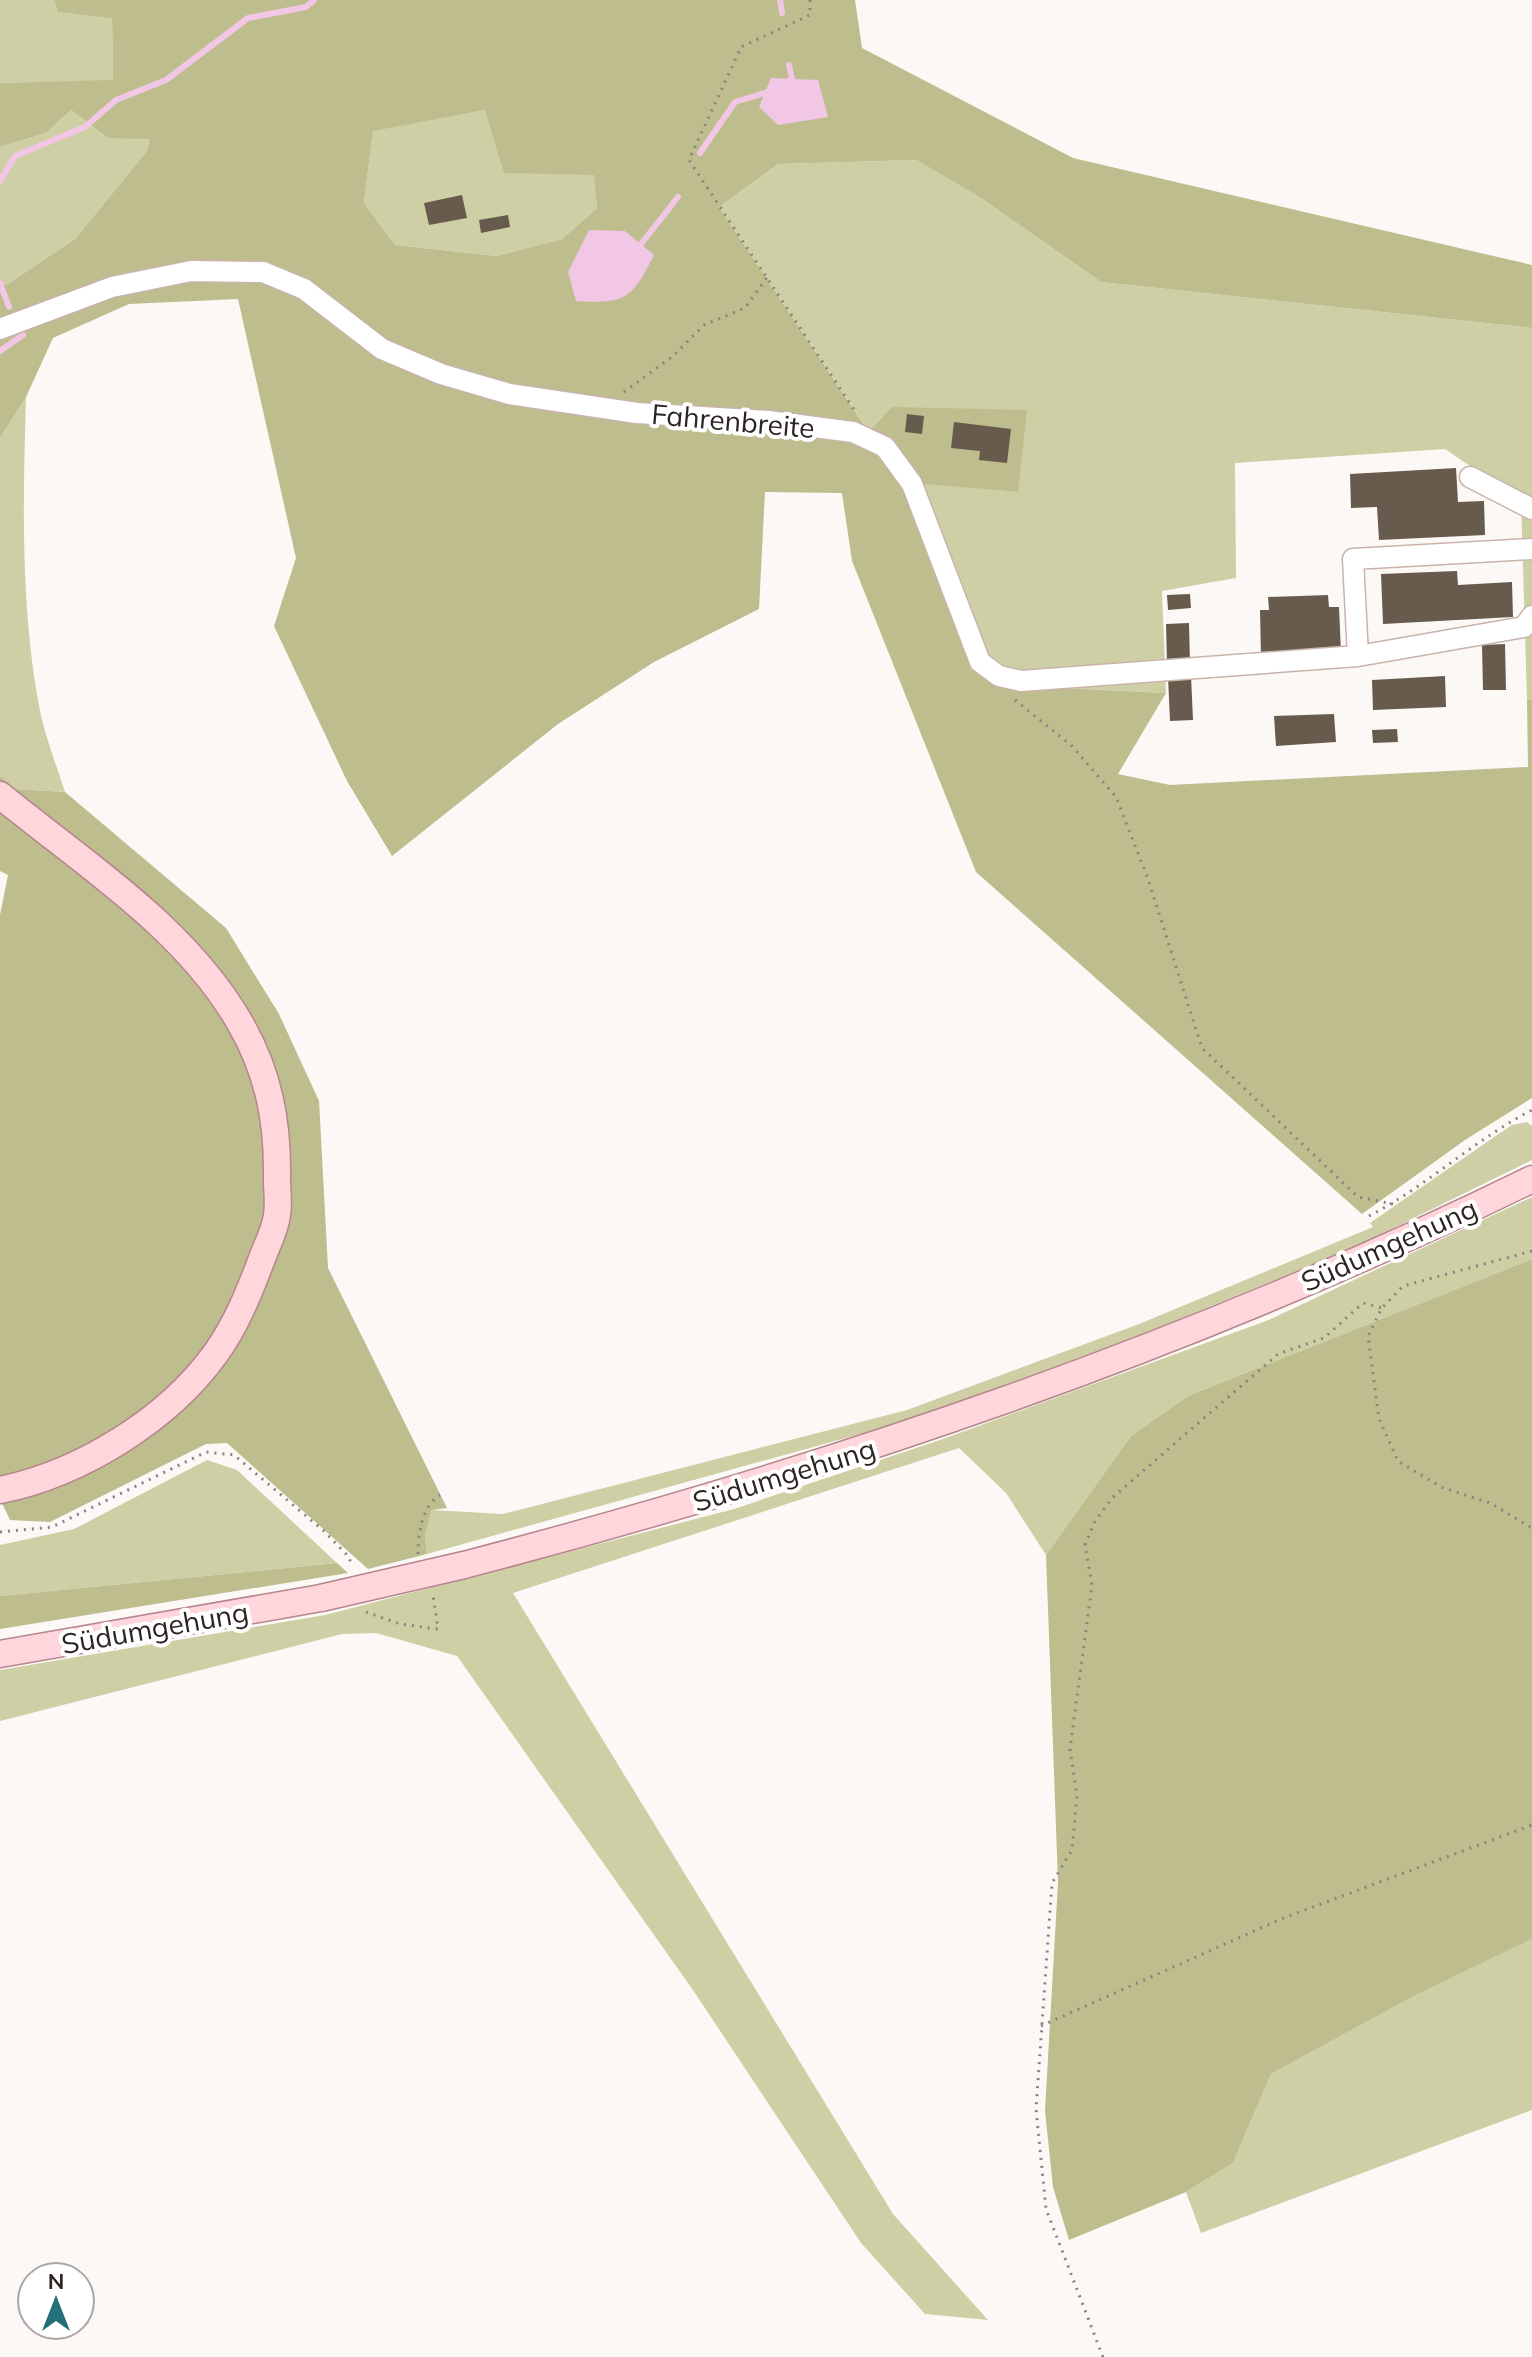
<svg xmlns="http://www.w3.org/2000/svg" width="1532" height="2357" font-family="Mulish,sans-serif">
  <rect width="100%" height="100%" fill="#fcf8f6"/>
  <!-- green -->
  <path fill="#cfcfa6" d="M0 0H54L58 12 112 17 113 81 0 83Z
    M71 110 108 138H149L147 151 75 239 8 284 0 286V147L46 133Z
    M485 110 595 175 597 208 562 239 497 256 395 245 364 203 373 130Z
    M918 160 981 198 1101 282 1532 328V699L1527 700 1521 501 1445 449 1235 463 1236 578 1162 591 1166 693 1020 686 971 669 903 481 1018 492 870 433 719 207 778 164Z
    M26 397C23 503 20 612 41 716 47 741 57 767 65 792L16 789 0 776V438Z
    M1527 1122 1532 1126V1160L1357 1246 1095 1354 907 1421 427 1554 425 1536 432 1510 503 1514 907 1410 1139 1324 1373 1227 1370 1223 1497 1135 1512 1125Z
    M1532 1197V1259L1188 1396 1131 1436 1046 1555 1006 1493 959 1448 513 1593 893 2214 988 2320 925 2314 861 2243 695 1993 457 1656 376 1633 342 1634 0 1721V1670L325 1615 734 1509 943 1439 1266 1321Z
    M207 1460 237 1470 337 1563 0 1596V1545L74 1529Z
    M1532 1939V2110L1201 2233 1186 2192 1233 2163 1271 2074 1416 1995Z"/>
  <!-- forest -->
  <path fill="#bdbd8d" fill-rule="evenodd" d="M54 0H855L862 48 1073 158 1532 265V328L1101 282 981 198 917 160 778 164 719 207 869 432 892 407 1027 410 1018 492 903 482 971 669 1020 686 1166 693 1118 774 1170 785 1528 767 1527 700 1532 699V1098L1465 1140 1362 1214 976 872 852 561 842 493 765 492 759 609 654 662 558 724 392 856 347 781 274 626 296 558 238 299 129 304 53 338 26 397 0 438V286L8 284 75 239 147 151 149 139 108 138 71 110 46 133 0 147V83L113 80 112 18 58 12ZM485 110 504 173 594 175 597 208 562 239 497 256 395 245 364 203 373 131Z
    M0 776 16 789 65 792 226 928 279 1014 319 1101 328 1268 447 1508 432 1510 425 1536 427 1554 368 1569 227 1443 206 1444 50 1522 10 1520 0 1499V915L8 875 0 871Z
    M1532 1259V1939L1416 1995 1271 2074 1233 2163 1186 2192 1069 2240 1053 2187 1045 2111 1058 1882 1046 1555 1131 1436 1188 1396Z
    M337 1563 348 1573 0 1629V1596Z"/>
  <!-- water -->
  <path fill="#f2c6e5" d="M771 78 818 80 828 117 778 125 759 107Z
    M589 230 625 231 654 255C632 299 626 304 576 301L568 272Z"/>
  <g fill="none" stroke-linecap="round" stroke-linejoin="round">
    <!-- stream -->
    <path stroke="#f2c6e5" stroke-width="6" d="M780 0 782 13
      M785 83 792 79 789 65
      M700 153 735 102 768 92
      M0 181 15 156 85 127 116 100 166 80 248 18 306 7 314 0
      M641 244 678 197
      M0 283 9 307
      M0 351 23 335"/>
  </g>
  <!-- building -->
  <path fill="#665b4c" d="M462 195 467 218 429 225 424 203Z
    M508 215 510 227 481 233 479 220Z
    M907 414 924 416 922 434 905 432Z
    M954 422 1011 429 1007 463 979 460 980 451 951 448Z
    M1456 468 1458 502 1484 501 1485 535 1379 540 1377 507 1351 508 1350 474Z
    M1457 571 1458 585 1512 582 1513 617 1383 624 1381 574Z
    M1190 594 1191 608 1168 610 1167 595Z
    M1328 595 1329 607H1339L1341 653 1261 656 1260 610H1269L1268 597Z
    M1189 623 1190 664 1167 665 1166 624Z
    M1505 644 1506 690H1483L1482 645Z
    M1191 676 1193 720 1170 721 1168 677Z
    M1445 676 1446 707 1373 710 1372 680Z
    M1334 714 1336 742 1276 746 1274 716Z
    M1397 729 1398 742 1373 743 1372 730Z"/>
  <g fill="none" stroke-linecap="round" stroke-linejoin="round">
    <!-- minor casing -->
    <g stroke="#c9b4ab" stroke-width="23">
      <path id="minor" d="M0 329 112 287 191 271 263 272 304 289 382 349 441 374 509 394 637 413 768 421 853 432 885 447 912 484 980 662 999 676 1021 681 1358 656 1524 627 1532 616
        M1470 477 1532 509
        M1358 656 1353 559 1532 549"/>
    </g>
    <!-- major casing -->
    <g stroke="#b5868c" stroke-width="29">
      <path id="major" d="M0 795C84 864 185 927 240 1023 269 1073 278 1122 277 1179 277 1191 279 1204 277 1215 275 1231 266 1247 261 1261 249 1293 236 1325 216 1353 168 1420 80 1474 0 1490
        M464 1565C832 1469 1190 1347 1532 1179
        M0 1654 321 1598"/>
    </g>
    <!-- path -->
    <path stroke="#8a8481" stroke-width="3" stroke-dasharray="2 6" stroke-linecap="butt" d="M810 0V15L741 47 689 160 855 411
      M624 392 673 356 704 325 745 308 768 276
      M1015 700 1072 746 1116 797 1147 876 1202 1048 1358 1197 1393 1204
      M1369 1216C1427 1186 1474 1140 1532 1110
      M1532 1251 1403 1286 1382 1308 1368 1336 1379 1419 1398 1461 1441 1487 1490 1503 1532 1528
      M0 1532 52 1527 206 1452 234 1455 325 1532 349 1557 352 1567
      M418 1554C418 1534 422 1506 440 1495
      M366 1612 400 1624 438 1629 433 1595
      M1041 2026 1281 1919 1532 1825
      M1103 2357 1046 2209 1036 2109 1052 1883 1072 1850 1077 1796 1070 1749 1092 1585 1085 1545 1095 1521 1113 1497 1278 1354 1324 1338 1363 1303 1382 1308"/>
    <!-- minor -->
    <use href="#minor" stroke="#fff" stroke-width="20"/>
    <!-- major -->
    <use href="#major" stroke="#ffd6dc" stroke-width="26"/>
    <!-- major-bridge casing -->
    <g stroke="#b5868c" stroke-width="29" stroke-linecap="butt">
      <path id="major-bridge" d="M321 1598 464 1565"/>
    </g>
    <!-- major-bridge -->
    <use href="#major-bridge" stroke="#ffd6dc" stroke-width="26"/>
  </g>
  <g text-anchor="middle" stroke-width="8" stroke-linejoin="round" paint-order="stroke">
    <!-- street labels -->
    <g font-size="28" fill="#2c2421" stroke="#fff">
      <text transform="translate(733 421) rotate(5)" y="10">Fahrenbreite</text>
      <text transform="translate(1389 1245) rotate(-24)" y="10">Südumgehung</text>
      <text transform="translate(784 1475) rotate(-17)" y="10">Südumgehung</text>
      <text transform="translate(155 1628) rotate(-10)" y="10">Südumgehung</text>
    </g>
  </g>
  <!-- north arrow -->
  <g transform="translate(56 2301)"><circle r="38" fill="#ffffff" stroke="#aba7a6" stroke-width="2"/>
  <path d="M0-6L14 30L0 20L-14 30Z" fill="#256f78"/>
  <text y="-12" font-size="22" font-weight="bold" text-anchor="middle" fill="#2c2421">N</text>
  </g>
</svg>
